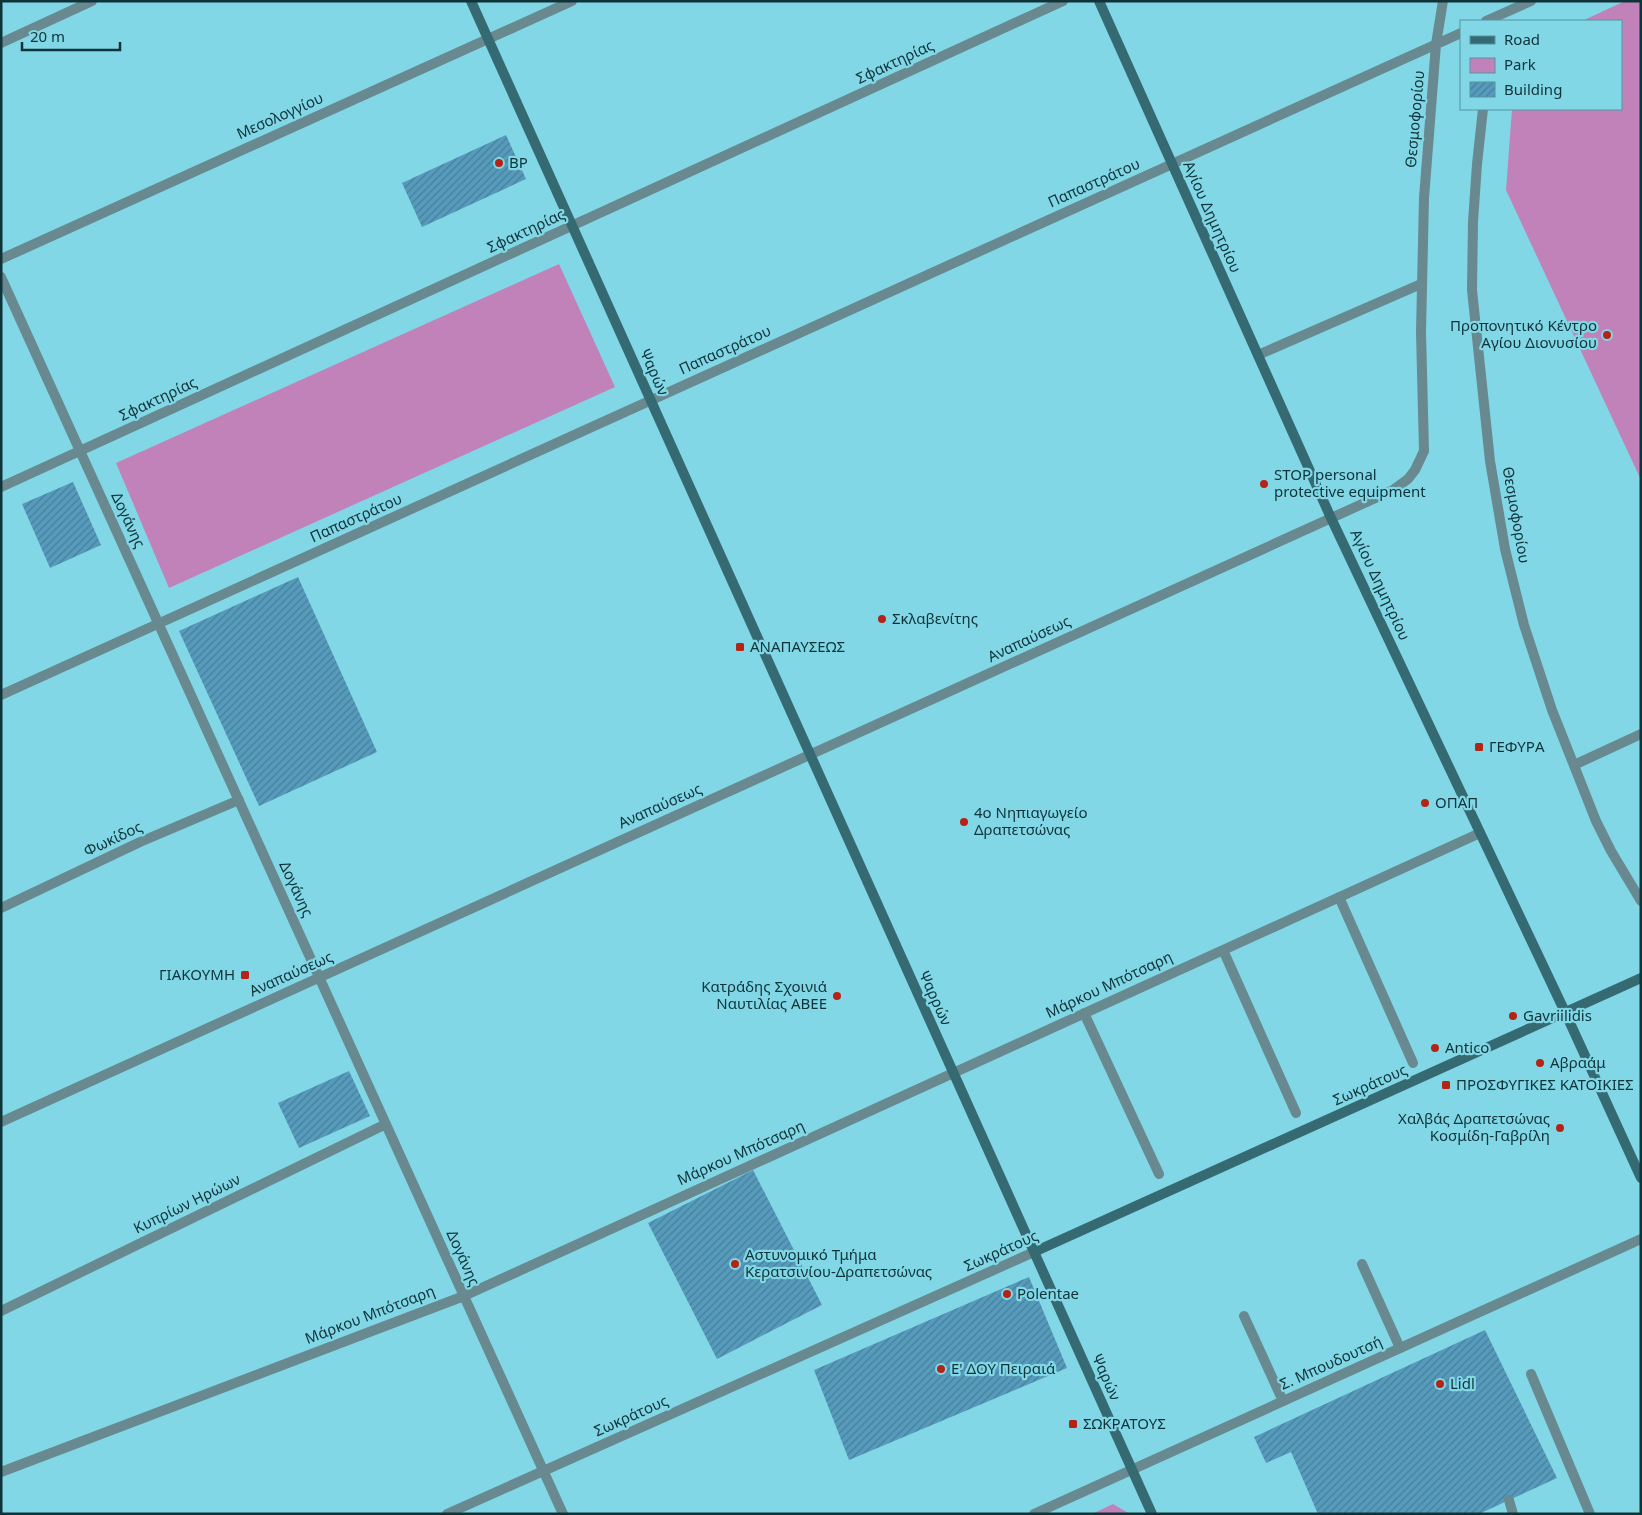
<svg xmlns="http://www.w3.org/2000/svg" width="1642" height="1515" font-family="'Noto Sans',sans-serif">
  <defs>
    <pattern id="building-hatch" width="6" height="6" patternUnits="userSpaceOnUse" patternTransform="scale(1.25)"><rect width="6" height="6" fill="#579bbc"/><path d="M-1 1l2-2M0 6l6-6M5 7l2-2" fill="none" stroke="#467f9a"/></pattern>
  </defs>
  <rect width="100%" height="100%" fill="#82d7e6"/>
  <!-- green -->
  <path fill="#c082b9" d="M1625 1H1641V480L1506 190 1512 109H1621V21H1582Z
    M559 264 615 387 169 588 116 463Z
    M1113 1504 1130 1514H1092Z"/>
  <!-- building -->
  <path fill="url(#building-hatch)" d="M506 135 526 179 422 227 402 183Z
    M73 482 101 545 50 568 22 504Z
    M298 577 377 752 259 806 179 631Z
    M349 1071 370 1116 299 1148 278 1103Z
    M753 1170 822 1305 717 1359 648 1223Z
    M1029 1277 1067 1368 849 1460 814 1370Z
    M1485 1330 1557 1478 1479 1514H1318L1291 1452 1266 1463 1254 1437Z"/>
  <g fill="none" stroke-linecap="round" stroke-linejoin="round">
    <!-- lane -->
    <path stroke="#68898f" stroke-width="10" d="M1258 355 1421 284
      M1362 1264 1400 1348
      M1244 1316 1283 1401
      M1531 1374 1590 1514
      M1509 1500 1513 1514"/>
    <!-- street -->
    <path stroke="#68898f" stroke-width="10" d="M1486 21 1531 1
      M1 43 92 1
      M1483 109 1477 164 1473 222 1472 290 1490 461 1505 549 1524 625 1552 710 1596 821 1611 851 1641 901
      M1 259 572 1
      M1 277 563 1514
      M1 487 1063 1
      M1 695 1461 33
      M1574 765 1641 734
      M1339 897 1413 1063
      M1 908 140 842 239 800
      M1223 950 1296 1113
      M1084 1013 1159 1174
      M1 1122 1393 490 1408 479 1415 470 1424 451 1421 332 1424 198 1436 44 1443 1
      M1 1311 386 1124
      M1 1472 464 1296 1480 833
      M447 1514 1034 1252
      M1034 1514 1641 1239"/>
    <!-- secondary -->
    <path stroke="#366a73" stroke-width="10" d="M471 1 1152 1514
      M1099 1 1331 518 1565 1012 1641 1178
      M1034 1252 1641 978"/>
  </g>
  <!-- markers -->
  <g fill="#b32416" stroke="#82d7e6" stroke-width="2">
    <circle cx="499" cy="163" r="5"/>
    <circle cx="1607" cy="335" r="5"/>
    <circle cx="1264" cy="484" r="5"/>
    <circle cx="882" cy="619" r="5"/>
    <rect x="735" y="642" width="10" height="10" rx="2.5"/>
    <rect x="1474" y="742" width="10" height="10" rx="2.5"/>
    <circle cx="1425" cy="803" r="5"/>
    <circle cx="964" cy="822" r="5"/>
    <rect x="240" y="970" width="10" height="10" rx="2.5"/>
    <circle cx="837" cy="996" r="5"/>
    <circle cx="1513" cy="1016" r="5"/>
    <circle cx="1435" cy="1048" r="5"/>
    <circle cx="1540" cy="1063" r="5"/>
    <rect x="1441" y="1080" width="10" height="10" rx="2.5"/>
    <circle cx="1560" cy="1128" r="5"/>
    <circle cx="735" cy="1264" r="5"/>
    <circle cx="1007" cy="1294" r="5"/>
    <circle cx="941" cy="1369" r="5"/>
    <circle cx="1440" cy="1384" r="5"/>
    <rect x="1068" y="1419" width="10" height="10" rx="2.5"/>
  </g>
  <g text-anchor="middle" stroke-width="4.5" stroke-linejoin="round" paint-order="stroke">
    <!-- street labels -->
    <g font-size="15" fill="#0e3339" stroke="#82d7e6">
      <text transform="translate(895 62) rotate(-25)" y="5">Σφακτηρίας</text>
      <text transform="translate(280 116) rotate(-24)" y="5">Μεσολογγίου</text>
      <text transform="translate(1415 119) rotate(-85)" y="5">Θεσμοφορίου</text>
      <text transform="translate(1094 183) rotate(-24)" y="5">Παπαστράτου</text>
      <text transform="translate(1212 217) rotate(66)" y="5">Αγίου Δημητρίου</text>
      <text transform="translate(526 231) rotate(-25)" y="5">Σφακτηρίας</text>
      <text transform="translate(725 350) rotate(-24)" y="5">Παπαστράτου</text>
      <text transform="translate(654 372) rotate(66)" y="5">Ψαρών</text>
      <text transform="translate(158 399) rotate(-25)" y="5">Σφακτηρίας</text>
      <text transform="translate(1516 515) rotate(80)" y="5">Θεσμοφορίου</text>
      <text transform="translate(356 518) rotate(-24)" y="5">Παπαστράτου</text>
      <text transform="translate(128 520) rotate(65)" y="5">Δογάνης</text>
      <text transform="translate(1380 585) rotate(65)" y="5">Αγίου Δημητρίου</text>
      <text transform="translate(1029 639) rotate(-25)" y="5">Αναπαύσεως</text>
      <text transform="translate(660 806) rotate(-24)" y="5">Αναπαύσεως</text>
      <text transform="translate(113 839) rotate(-25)" y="5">Φωκίδος</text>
      <text transform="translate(296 889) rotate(65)" y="5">Δογάνης</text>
      <text transform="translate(291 974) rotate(-24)" y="5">Αναπαύσεως</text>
      <text transform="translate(1109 985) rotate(-25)" y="5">Μάρκου Μπότσαρη</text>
      <text transform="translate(935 998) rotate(66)" y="5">Ψαρρών</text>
      <text transform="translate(1370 1085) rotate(-24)" y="5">Σωκράτους</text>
      <text transform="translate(741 1153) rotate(-24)" y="5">Μάρκου Μπότσαρη</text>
      <text transform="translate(187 1204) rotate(-26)" y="5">Κυπρίων Ηρώων</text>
      <text transform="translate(1001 1251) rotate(-24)" y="5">Σωκράτους</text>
      <text transform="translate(463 1258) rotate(66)" y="5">Δογάνης</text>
      <text transform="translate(370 1315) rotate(-21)" y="5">Μάρκου Μπότσαρη</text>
      <text transform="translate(1331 1363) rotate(-24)" y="5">Σ. Μπουδουτσή</text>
      <text transform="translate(1106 1377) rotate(66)" y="5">Ψαρών</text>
      <text transform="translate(631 1416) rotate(-24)" y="5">Σωκράτους</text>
    </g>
    <!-- poi labels -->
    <g font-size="15" fill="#0e3339" stroke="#82d7e6" text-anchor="start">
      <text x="509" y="168">BP</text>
      <text x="1597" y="331" text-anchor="end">Προπονητικό Κέντρο<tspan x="1597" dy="17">Αγίου Διονυσίου</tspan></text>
      <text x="1274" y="480">STOP personal<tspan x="1274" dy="17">protective equipment</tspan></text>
      <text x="892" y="624">Σκλαβενίτης</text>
      <text x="750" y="652">ΑΝΑΠΑΥΣΕΩΣ</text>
      <text x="1489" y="752">ΓΕΦΥΡΑ</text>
      <text x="1435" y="808">ΟΠΑΠ</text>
      <text x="974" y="818">4ο Νηπιαγωγείο<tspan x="974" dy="17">Δραπετσώνας</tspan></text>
      <text x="235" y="980" text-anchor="end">ΓΙΑΚΟΥΜΗ</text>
      <text x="827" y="992" text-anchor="end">Κατράδης Σχοινιά<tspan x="827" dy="17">Ναυτιλίας ΑΒΕΕ</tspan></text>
      <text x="1523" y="1021">Gavriilidis</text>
      <text x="1445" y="1053">Antico</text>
      <text x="1550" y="1068">Αβραάμ</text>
      <text x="1456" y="1090">ΠΡΟΣΦΥΓΙΚΕΣ ΚΑΤΟΙΚΙΕΣ</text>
      <text x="1550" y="1124" text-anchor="end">Χαλβάς Δραπετσώνας<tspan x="1550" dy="17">Κοσμίδη-Γαβρίλη</tspan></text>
      <text x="745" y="1260">Αστυνομικό Τμήμα<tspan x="745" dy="17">Κερατσινίου-Δραπετσώνας</tspan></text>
      <text x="1017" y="1299">Polentae</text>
      <text x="951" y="1374">Ε' ΔΟΥ Πειραιά</text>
      <text x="1450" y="1389">Lidl</text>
      <text x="1083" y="1429">ΣΩΚΡΑΤΟΥΣ</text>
    </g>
  </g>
  <!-- border -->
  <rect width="1642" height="1515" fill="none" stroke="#0e3339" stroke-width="5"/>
  <!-- legend -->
  <rect x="1460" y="20" width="162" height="90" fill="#82d7e6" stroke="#5495a1"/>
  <rect x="1470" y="36" width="25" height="8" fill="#366a73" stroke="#5495a1"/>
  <text x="1504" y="45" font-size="15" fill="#0e3339">Road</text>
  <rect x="1470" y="58" width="25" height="15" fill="#c082b9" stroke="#5495a1"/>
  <text x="1504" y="70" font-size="15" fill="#0e3339">Park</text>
  <rect x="1470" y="82" width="25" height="15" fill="url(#building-hatch)" stroke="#5495a1"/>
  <text x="1504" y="95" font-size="15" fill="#0e3339">Building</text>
  <!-- scale -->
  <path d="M22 42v8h98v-8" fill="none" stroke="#0e3339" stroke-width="2.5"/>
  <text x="30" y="42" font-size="15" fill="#0e3339" stroke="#82d7e6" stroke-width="4" paint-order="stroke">20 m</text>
</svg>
